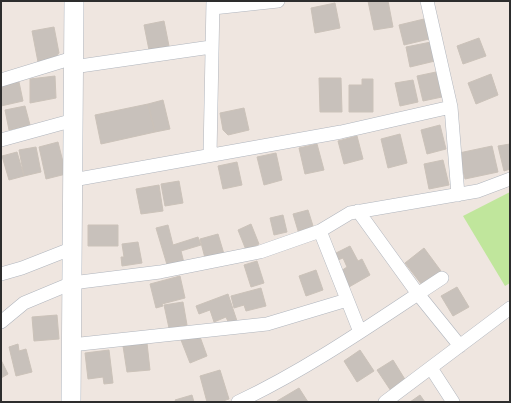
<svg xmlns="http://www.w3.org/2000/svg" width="511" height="403" font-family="'DejaVu Sans',sans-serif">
  <rect width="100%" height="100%" fill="#efe6e0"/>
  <!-- green -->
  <path fill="#c0e69c" d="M510 192V283L505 286 463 216Z"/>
  <!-- building -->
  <path fill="#c8c1bb" stroke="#cbc2b9" d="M368 1H388L393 27 374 30Z
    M335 3 340 28 315 33 311 8Z
    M424 19 429 39 404 45 399 25Z
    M164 21 170 51 150 55 144 25Z
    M54 27 59 53 55 58 38 62 32 31Z
    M479 38 486 56 463 64 457 46Z
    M431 42 435 61 410 67 406 47Z
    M436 72 442 97 423 101 417 76Z
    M491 74 498 95 476 104 468 83Z
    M55 76 56 98 30 103V79Z
    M319 78H341L342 112H320Z
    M362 79H373V112H349V85H362Z
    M413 80 418 102 400 106 395 83Z
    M19 82 23 101 1 106V86Z
    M163 100 170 129 155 132 148 104Z
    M148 104 155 132 101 144 95 115Z
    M25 106 30 125 9 130 5 110Z
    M244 108 249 130 228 135 223 130 220 113Z
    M440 125 446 149 427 154 421 130Z
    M400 134 407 163 388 168 381 139Z
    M357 136 363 159 344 164 338 141Z
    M58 142 66 174 46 179 39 147Z
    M317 144 324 170 305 174 299 148Z
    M510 144V169L504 171 498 146Z
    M492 146 498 172 465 179 459 153Z
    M36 147 41 172 24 176 19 150Z
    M17 152 24 176 9 180 2 156Z
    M276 153 282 180 264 185 257 157Z
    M443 160 449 185 429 189 424 164Z
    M237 162 242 185 223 189 218 166Z
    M179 181 183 203 165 206 161 184Z
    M159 185 163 211 141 214 136 189Z
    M308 210 314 229 299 234 293 214Z
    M283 215 287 232 274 235 270 218Z
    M251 224 259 244 246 250 238 230Z
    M88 225H118V246H88Z
    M168 225 173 245 198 237 201 245 181 251 184 263 168 268 156 228Z
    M218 234 224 254 205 258 200 239Z
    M138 242 142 263 122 266 121 257H124L122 244Z
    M350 246 358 261 362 259 370 275 349 287 341 271 347 267 343 258 338 260 334 254Z
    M424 248 441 271 422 285 405 263Z
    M257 261 264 283 251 287 244 265Z
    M316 270 323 290 306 296 299 276Z
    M180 276 185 298 162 304 163 306 156 308 150 284Z
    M457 287 469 307 453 316 441 296Z
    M261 288 266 306 246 311 244 305 234 308 231 296Z
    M228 294 237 321 229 324 226 317 214 322 210 310 199 314 196 306Z
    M183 302 187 325 169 328 164 305Z
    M57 315 59 339 34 341 32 317Z
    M199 334 207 356 190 363 181 340Z
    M147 343 150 370 127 372 123 346Z
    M18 344 19 351 26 349 32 372 16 376 9 347Z
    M109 350 113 383 104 384 103 377 88 379 85 353Z
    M360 350 374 371 357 382 344 361Z
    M1 360 8 374 1 378Z
    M393 360 406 381 391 391 377 370Z
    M220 370 229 399 220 402H207L200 376Z
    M299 388 308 402H278L277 401Z
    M192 395 194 402H176L175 400Z
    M420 395 425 402H410Z"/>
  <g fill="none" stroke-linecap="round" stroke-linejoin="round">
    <!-- street casing -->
    <g stroke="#b0b5bd" stroke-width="14">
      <path id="street" d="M427 1 451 107 458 195
        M213 8 278 1
        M73 67 211 47
        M1 80 73 58
        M1 140 74 120
        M210 155 213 1
        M73 180 341 132 451 107
        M358 211 418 294 460 346
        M320 231 360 332
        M1 274 22 268 73 248
        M1 322 24 303 72 283 160 272 260 252 320 231 350 213 478 191 510 179
        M71 345 267 324 347 300
        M431 368 453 402
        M238 402C310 368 375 322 442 278
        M385 402 510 308"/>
    </g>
    <!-- secondary casing -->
    <g stroke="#b0b5bd" stroke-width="20">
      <path id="secondary" d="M71 402 74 1"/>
    </g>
    <!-- street -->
    <use href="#street" stroke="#fff" stroke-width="13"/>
    <!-- secondary -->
    <use href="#secondary" stroke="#fff" stroke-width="19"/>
  </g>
  <!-- border -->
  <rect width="511" height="403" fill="none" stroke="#2d2d2d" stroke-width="4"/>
</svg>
